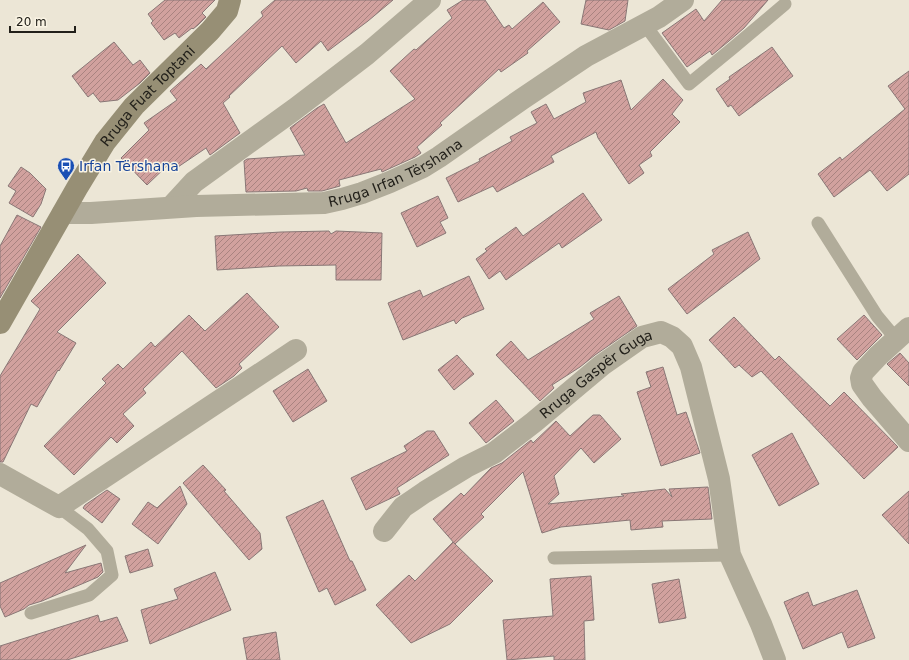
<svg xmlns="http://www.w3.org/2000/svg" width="909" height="660" font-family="'DejaVu Sans',sans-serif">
  <defs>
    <pattern id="building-hatch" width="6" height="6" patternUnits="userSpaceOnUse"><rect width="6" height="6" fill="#d1a19e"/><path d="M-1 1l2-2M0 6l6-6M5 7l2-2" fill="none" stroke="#a98380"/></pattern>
  </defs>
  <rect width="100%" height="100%" fill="#ece6d6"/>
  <!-- building -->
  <path fill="url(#building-hatch)" stroke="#897776" d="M165 0H215L202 13 206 17 198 25 193 29 192 28 179 38 175 33 164 40 151 23 153 21 148 14Z
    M275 0H393L368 21 328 51 321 41 296 63 282 46 229 96 230 97 223 103 240 133 210 155 206 148 175 169 171 162 147 185 121 158 149 130 144 123 177 100 170 91 201 64 206 69 263 16 261 12Z
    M463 0H485L504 28 509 25 512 29 543 2 560 22 527 51 528 53 501 72 499 69 440 123 442 125 417 147 421 153 415 157 382 172 381 169 339 180 340 186 322 191H308L307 188 296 191 246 192 244 161 247 159 305 155 290 128 317 108 324 104 346 143 415 99 390 71 414 49 416 50 452 18 447 10Z
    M586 0H628L625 21 609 30 581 24Z
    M722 0H768L744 28 729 41 712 55 710 51 687 67 662 33 696 9 704 21Z
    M114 42 133 65 140 60 150 73 140 83 118 100 100 102 93 93 88 97 72 76Z
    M772 47 793 76 739 116 731 105 728 107 716 89 730 79 729 77Z
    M909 71V174L887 191 870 170 834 197 818 174 840 157 842 160 905 109 888 86Z
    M663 79 683 100 672 114 680 122 650 152 652 156 639 165 644 173 629 184 598 138 596 132 551 156 554 162 497 192 493 186 458 202 446 178 480 161 479 159 512 141 510 137 537 123 531 112 546 104 554 119 586 102 583 93 621 80 631 110Z
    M21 167 30 173 46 189 41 204 33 217 9 203 16 191 8 186Z
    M583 193 602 220 562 248 559 243 506 280 500 271 489 279 476 259 487 251 485 249 516 227 523 236Z
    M438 196 448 218 440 222 446 233 417 247 401 213Z
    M17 215 41 227 0 298V246Z
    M329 231 331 234 336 231 382 233 381 280H336V265L279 266 217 270 215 236 281 232Z
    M748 232 760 259 687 314 668 289 714 254 712 250Z
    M78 254 106 283 57 332 76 343 59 371 58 370 37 407 31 404 3 462H0V376L40 309 31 301Z
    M469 276 484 309 462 318 456 324 454 320 403 340 388 303 420 290 423 297Z
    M247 293 279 327 239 364 242 368 234 376 216 388 182 351 143 389 146 393 123 414 134 426 117 443 111 437 74 475 44 446 88 401 106 383 102 379 118 364 123 369 151 342 155 347 189 315 205 331Z
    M619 296 637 326 595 355 580 367 552 385 554 388 540 401 496 355 511 341 528 360 594 319 590 313Z
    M864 315 882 335 857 360 837 339Z
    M734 317 775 360 779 356 830 406 844 392 898 447 864 479 761 371 752 377 739 365 735 368 709 340Z
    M900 353 909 363V386L887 364Z
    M457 355 474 374 454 390 438 370Z
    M663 367 677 415 686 412 700 453 661 466 637 392 651 387 646 372Z
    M308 369 327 401 293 422 273 391Z
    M496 400 514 421 486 443 469 423Z
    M593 415H600L621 439 594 463 581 448 554 476 559 494 548 504 624 496 621 494 665 489 672 497 669 489 708 487 712 519 662 521 663 527 631 530 630 520 561 527 542 533 523 472 481 514 484 517 455 544 433 519 461 493 464 496 491 468 502 463 531 440 533 443 556 421 570 436Z
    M427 431H434L449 455 397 488 400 494 366 510 351 478 407 451 404 446Z
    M792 433 819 484 779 506 752 455Z
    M203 465 226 490 224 491 260 533 262 549 249 560 183 483Z
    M180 486 187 504 158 544 132 524 148 502 157 508Z
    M107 490 120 499 102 523 83 508 85 505Z
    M909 491V544L882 515Z
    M323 500 350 561H352L366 590 335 605 327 588 319 592 286 517Z
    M453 542 493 581 450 624 411 643 376 605 409 575 415 581Z
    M86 545 65 573 101 563 103 572 98 577 42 601 29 605 24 609 5 617 0 606V583Z
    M148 549 153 566 130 573 125 556Z
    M215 572 231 610 150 644 141 610 178 599 174 589Z
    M591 576 594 620 584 621 585 660H554V656L507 660 503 620 553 616 550 579Z
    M679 579 686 618 659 623 652 584Z
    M857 590 875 638 848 648 842 632 803 649 784 602 808 592 813 606Z
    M98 615 100 622 117 617 128 641 67 660H0V646Z
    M276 632 280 660H247L243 638Z"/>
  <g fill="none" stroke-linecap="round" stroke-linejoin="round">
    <!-- lane -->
    <path stroke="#b1ac9a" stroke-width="13" d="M645 25 689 84 734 47 785 4
      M818 223 877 316 897 340
      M554 558 730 555
      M31 613 89 595 112 575 107 551 88 529 59 507"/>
    <!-- street -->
    <g stroke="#b1ac9a" stroke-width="22">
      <path d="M171 207 194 182 295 109 367 54 430 0"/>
      <path id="s1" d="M63 213H91L196 206 324 203 342 199 362 193 390 182 423 167 439 157 522 99 586 56 659 17 683 0"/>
      <path d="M909 328 878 356 863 372 861 378 862 384 872 398 909 441"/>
      <path d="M0 474 59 507 296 350"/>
      <path id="s2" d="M384 531 403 507 425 492 466 467 494 453 534 422 602 365 642 337 661 332 672 337 682 346 691 367 719 479 730 555 761 624 775 660"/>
    </g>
    <!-- secondary -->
    <path stroke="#978f75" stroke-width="22" id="s3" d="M0 323 77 188 105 142 134 106 210 31 227 11 230 0"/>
  </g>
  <!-- icons -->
  <defs>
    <g id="bus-pin" transform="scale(0.9)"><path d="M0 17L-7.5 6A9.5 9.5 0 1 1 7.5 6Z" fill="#1a4fb4" stroke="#f9f3e3"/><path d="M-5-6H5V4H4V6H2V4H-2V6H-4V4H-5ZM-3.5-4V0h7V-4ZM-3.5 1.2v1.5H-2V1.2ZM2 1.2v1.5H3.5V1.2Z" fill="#fff"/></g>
  </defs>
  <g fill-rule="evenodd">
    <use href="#bus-pin" x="66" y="166"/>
  </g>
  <g text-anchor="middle" stroke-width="3" stroke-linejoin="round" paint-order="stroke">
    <!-- street labels -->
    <g font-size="14" fill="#22201a" stroke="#f9f3e3">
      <text dy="5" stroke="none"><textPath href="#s3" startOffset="272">Rruga Fuat Toptani</textPath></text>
      <text dy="5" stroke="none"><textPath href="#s1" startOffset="339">Rruga Irfan Tërshana</textPath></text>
      <text dy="5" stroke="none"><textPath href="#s2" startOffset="266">Rruga Gaspër Guga</textPath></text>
    </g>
    <!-- transit labels -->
    <g font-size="14" fill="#164399" stroke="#f9f3e3" text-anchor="start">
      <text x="79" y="171">Irfan Tërshana</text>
    </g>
  </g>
  <!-- scale -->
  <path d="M10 26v6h65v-6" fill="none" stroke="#22201a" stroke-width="2"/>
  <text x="16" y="26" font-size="12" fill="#22201a" stroke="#f9f3e3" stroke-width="3" paint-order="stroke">20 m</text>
</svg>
